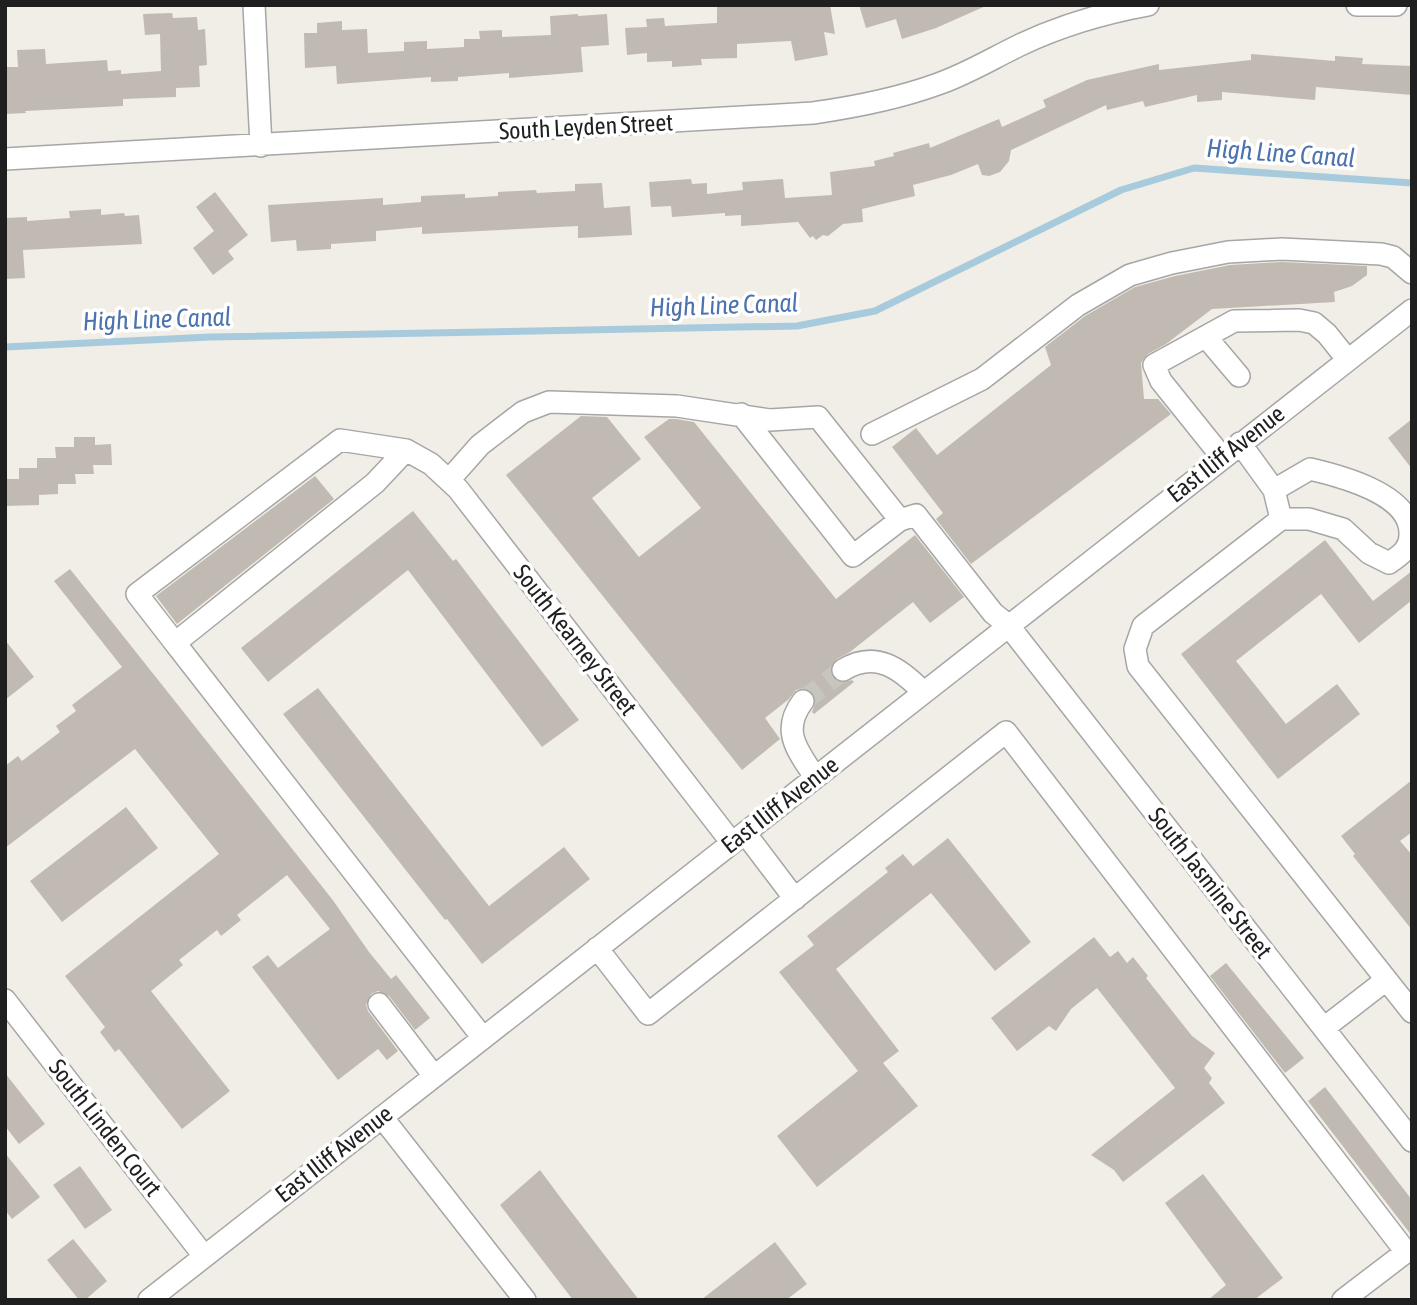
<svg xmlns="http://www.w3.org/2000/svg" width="1417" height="1305" font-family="'Asap Condensed',sans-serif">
  <rect width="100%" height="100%" fill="#f0eee6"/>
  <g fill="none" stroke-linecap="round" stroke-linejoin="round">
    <!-- stream -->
    <path stroke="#a7cbdd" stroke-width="7" d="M5 347 210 337 797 326 875 311 1121 190 1194 168 1412 183"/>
  </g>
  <!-- building -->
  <path fill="#c1bab2" d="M744 5H830L835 34 824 32 828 55 795 61 791 41 737 44V58L701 59 702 65 672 67V61L647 62V53L627 55 625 28 647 27 646 19 664 18 665 26 717 23V7Z
    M859 5H988L936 28 902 39 896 19 866 28Z
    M172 13 173 18 197 17 198 30 205 29 207 65 199 66 200 87 176 88V97L123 99V106L25 111 26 113 5 114V67H18L17 50 45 49 46 64 107 60 108 71 121 70V74L161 71 160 34 145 35 143 14Z
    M578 14V16L607 14 609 45 581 47 583 72 509 78V73L458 77V81L431 82V77L337 84 336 66 305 68 304 33H317V23L342 21V30L367 29 368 53 404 51V42L427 41V49L464 47V39H480L479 31 502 30V37L551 35 550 16Z
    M1251 54 1335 61V56L1363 58 1362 64 1412 66V95L1316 87 1315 100 1222 92V100L1197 102V95L1145 107 1143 101 1107 110 1106 105 1011 150 1009 161 1000 172 989 176 982 175 978 164 951 175 913 185 915 196 862 209 863 222 843 224 828 236 823 235 816 240 813 236 810 238 798 222 741 226V215L725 216V213L672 217 671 206 651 207 649 182 691 179 692 184 707 183V194L743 190 742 182 783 179 785 198 832 195 830 172 875 166 874 161 894 156 893 153 929 143 930 148 999 119 1002 127 1046 107 1043 100 1087 80 1159 64V70L1251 60Z
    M602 183 604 208 630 206 632 235 578 238V226L422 234V227L376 231V241L331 244V249L297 251 296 240 271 242 268 205 383 198V205L421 202V196L465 194V198L498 196V192L536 190 537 193 555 192 575 191V184Z
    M215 192 248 235 228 251 234 259 213 275 193 248 214 231 196 207Z
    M101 209V215L124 213 125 216 139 215 142 244 23 250 25 278 5 279V218L27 217V221L70 218 69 211Z
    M1282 262 1367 266V275L1352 286 1334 292 1335 302 1212 309 1166 344 1148 354 1141 363 1144 399H1158L1171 414 971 564 936 519 943 513 892 447 916 428 937 455 1051 365 1045 347 1085 316 1135 287 1175 276 1230 265Z
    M581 416 607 417 641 459 592 498 639 557 701 508 644 437 669 419H676L694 422 836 599 915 535 964 597 930 623 913 602 850 652 837 659 830 668 832 676 841 683 852 680 854 682 814 714 812 712 816 701 814 694 804 688 796 690 789 699 765 718 780 739 742 770 506 475Z
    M1412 419V469L1388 438Z
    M74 437H95V445L111 444 112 465H93L94 474H75L76 484H58V494L39 495V505L5 506V479H19V468H37V458H56L55 447H74Z
    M315 476 334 499 177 624 156 596Z
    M413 511 453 561 456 559 579 720 542 747 408 570 268 682 241 648Z
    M1325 540 1373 601 1412 571V600L1359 643 1321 594 1236 661 1286 724 1337 684 1360 714 1278 779 1181 654Z
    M70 569 332 899 369 952 391 979 396 975 430 1018 415 1030 389 996 378 991 371 994 366 1005 368 1011 398 1051 387 1060 378 1049 338 1080 252 967 268 955 278 968 330 929 287 875 237 915 241 920 221 936 217 930 179 960 183 965 151 991 230 1091 182 1129 119 1049 115 1052 100 1032 105 1027 65 976 219 854 135 749 5 848V766L18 756 22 761 60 732 56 726 76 711 72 705 122 667 54 581Z
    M5 640 34 677 5 700Z
    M318 688 489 906 564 847 590 879 482 964 447 919 445 920 283 714Z
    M1412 780V832L1400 841 1412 855V930L1353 856 1355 854 1341 836Z
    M126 807 158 848 62 922 30 881Z
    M948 838 1031 942 995 971 931 893 836 969 899 1051 883 1063 918 1106 817 1187 777 1136 858 1071 779 972 814 945 807 936 888 872 885 868 903 854 913 866Z
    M1094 937 1110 957 1118 951 1127 963 1133 957 1148 976 1146 978 1192 1036 1215 1053 1204 1068 1212 1078 1209 1083 1225 1103 1123 1182 1114 1170 1091 1155 1175 1088 1097 988 1071 1009 1056 1031 1049 1026 1017 1051 991 1018Z
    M1226 963 1304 1058 1285 1073 1210 976Z
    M5 1073 45 1124 19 1144 5 1126Z
    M1325 1087 1412 1200V1236L1308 1101Z
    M5 1153 40 1197 12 1219 5 1210Z
    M80 1166 112 1210 85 1229 53 1185Z
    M540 1170 563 1201 639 1300H573L500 1205Z
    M1203 1174 1283 1278 1254 1300H1208L1226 1285 1165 1203Z
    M73 1239 107 1281 85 1300H79L47 1260Z
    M775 1242 807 1284 786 1300H701Z"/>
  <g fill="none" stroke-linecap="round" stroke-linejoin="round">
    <!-- minor-tunnel -->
    <path stroke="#c6c5be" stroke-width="21" stroke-dasharray="21 10" stroke-linecap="butt" d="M803 701 843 670"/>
    <!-- minor casing -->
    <g stroke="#a6a6a6" stroke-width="24">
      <path id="minor" d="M254 5 261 146
        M1357 5H1396
        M5 159 813 113C855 107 897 99 938 84 967 74 993 58 1020 45 1060 26 1104 13 1148 5
        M1206 337 1239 376
        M741 414 853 556 900 520
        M872 434 982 379 1078 305 1130 275 1172 263 1228 252 1282 249 1381 254 1393 257 1412 273
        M1240 443 1274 490 1281 519 1143 626 1135 649 1138 666 1412 1012
        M406 450 375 483 175 643 483 1038
        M1222 457 1161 381 1154 365 1234 321 1299 320 1314 323 1327 334 1347 359
        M449 480 480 445 523 412 549 402 677 406 770 420 818 417 900 520 916 515 993 613 1008 625 1412 1141
        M1274 490 1310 469C1340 476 1410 494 1410 533 1411 548 1401 555 1389 563L1369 553 1343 529 1309 519H1281
        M175 643 137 594 340 440 406 450 431 464 458 489 732 843
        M843 670C875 650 900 668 923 692
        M803 701C780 731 798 751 815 777
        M745 833 795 899
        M597 948 648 1014 1006 732 1406 1252 1343 1300
        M5 1000 204 1256
        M379 1004 434 1076
        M1324 1028 1386 980
        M382 1117 525 1300
        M149 1300 1412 310"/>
    </g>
    <!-- minor -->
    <use href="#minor" stroke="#fff" stroke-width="21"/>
  </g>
  <g text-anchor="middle" stroke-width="7" stroke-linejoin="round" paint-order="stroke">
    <!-- street labels -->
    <g font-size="24" fill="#1f1f1f" stroke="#fff">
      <text transform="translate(586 127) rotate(-3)" y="8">South Leyden Street</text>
      <text transform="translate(1226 454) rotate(-38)" y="8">East Iliff Avenue</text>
      <text transform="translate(575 640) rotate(52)" y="8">South Kearney Street</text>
      <text transform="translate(780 805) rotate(-38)" y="8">East Iliff Avenue</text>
      <text transform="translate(1210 883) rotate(52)" y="8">South Jasmine Street</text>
      <text transform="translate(105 1128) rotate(52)" y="8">South Linden Court</text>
      <text transform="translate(334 1154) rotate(-38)" y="8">East Iliff Avenue</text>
    </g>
    <!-- water labels -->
    <g font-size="26" font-style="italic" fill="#4d73ae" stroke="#fff">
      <text transform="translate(1281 153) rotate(4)" y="9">High Line Canal</text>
      <text transform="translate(724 305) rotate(-2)" y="9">High Line Canal</text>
      <text transform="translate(157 319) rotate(-2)" y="9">High Line Canal</text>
    </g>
  </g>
  <!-- border -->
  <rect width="1417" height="1305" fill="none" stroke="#1f1f1f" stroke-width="14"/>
</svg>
